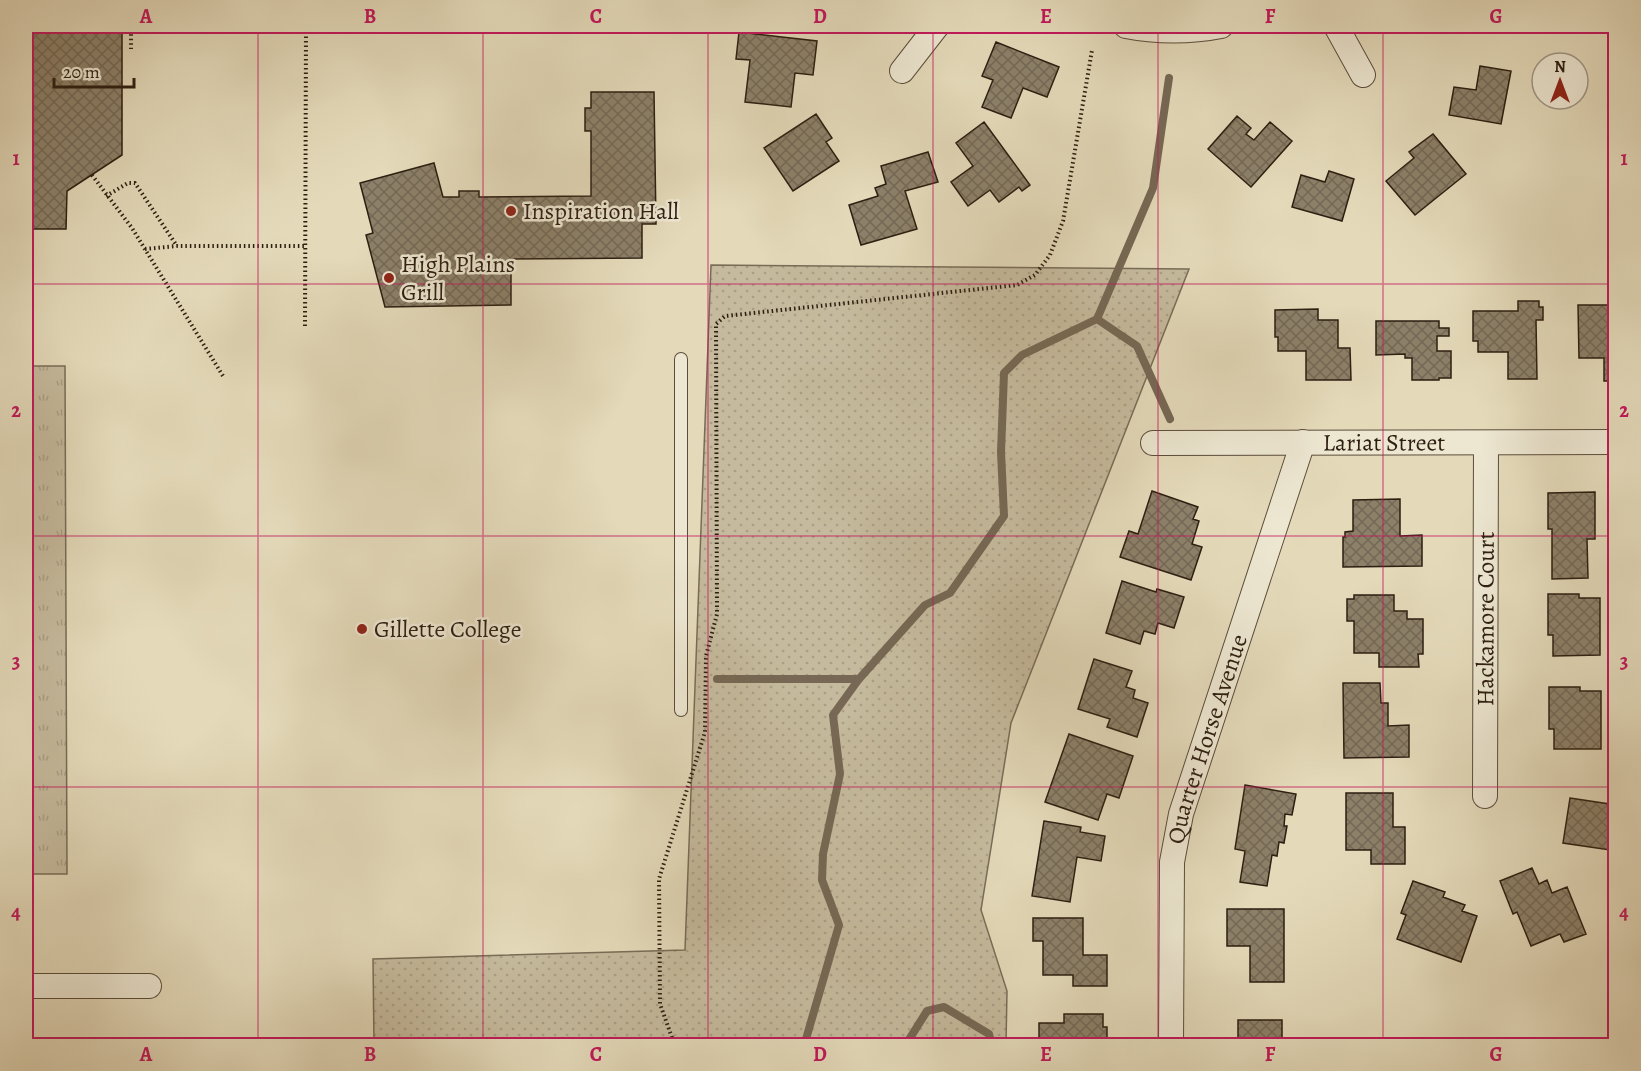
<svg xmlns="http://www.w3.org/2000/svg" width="1641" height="1071" font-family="Alegreya,serif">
  <defs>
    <pattern id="grass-dots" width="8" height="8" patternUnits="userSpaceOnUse" patternTransform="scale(1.5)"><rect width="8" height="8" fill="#c5ba9d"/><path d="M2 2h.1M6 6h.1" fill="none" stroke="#aa9f86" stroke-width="1.8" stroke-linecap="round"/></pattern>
    <pattern id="park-tufts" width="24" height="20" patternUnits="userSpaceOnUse" patternTransform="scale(1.5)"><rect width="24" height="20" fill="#c5ba9d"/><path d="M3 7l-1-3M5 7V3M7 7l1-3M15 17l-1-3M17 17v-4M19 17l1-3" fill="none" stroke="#aa9f86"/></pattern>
    <pattern id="building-cross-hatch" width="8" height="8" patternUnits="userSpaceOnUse" patternTransform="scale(1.5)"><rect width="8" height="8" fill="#8c8069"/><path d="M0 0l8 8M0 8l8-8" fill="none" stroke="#736855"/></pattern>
  </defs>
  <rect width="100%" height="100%" fill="#e4daba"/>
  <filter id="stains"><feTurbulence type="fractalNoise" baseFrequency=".00333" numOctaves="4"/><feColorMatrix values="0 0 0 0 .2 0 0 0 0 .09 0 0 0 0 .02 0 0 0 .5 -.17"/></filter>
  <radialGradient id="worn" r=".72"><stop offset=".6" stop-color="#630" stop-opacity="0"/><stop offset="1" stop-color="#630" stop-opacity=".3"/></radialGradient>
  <!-- grass -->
  <path fill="url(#grass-dots)" stroke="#796c57" stroke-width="1.5" d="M711 265 1189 269 1011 723 981 910 1007 991 1006 1045H374L373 959 685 950Z"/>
  <!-- park -->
  <path fill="url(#park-tufts)" stroke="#796c57" stroke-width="1.5" d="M26 366H65L67 874H26Z"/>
  <!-- garden -->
  <path fill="#c5ba9d" stroke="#796c57" stroke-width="1.5" d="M26 376H27L29 863H26Z"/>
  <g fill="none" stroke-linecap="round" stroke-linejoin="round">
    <!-- stream -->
    <path stroke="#766854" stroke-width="8" d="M1097 319 1137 346 1170 419
      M717 679H859
      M804 1046 839 925 822 880 823 854 840 774 833 715 859 679 925 605 950 593 1004 516 1001 452 1004 373 1022 355 1097 319 1153 188 1169 78
      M905 1046 927 1011 944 1007 989 1034 992 1046"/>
  </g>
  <!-- building -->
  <path fill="url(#building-cross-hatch)" stroke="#2d1e11" stroke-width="1.5" d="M26 26H122V155L67 191 66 229H26Z
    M739 32 817 41 813 75 795 73 791 107 745 102 750 60 736 59Z
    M996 42 1059 67 1047 97 1023 88 1011 118 982 107 993 80 982 76Z
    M1480 66 1511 71 1501 124 1449 115 1454 87 1476 90Z
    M591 92H654L656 224H642V258L511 259V305L385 307 366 235 373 233 360 183 434 163 443 197H459V191H479V197L591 196V131H585V108H591Z
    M816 114 832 138 826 142 839 161 793 191 764 148Z
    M1237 116 1251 128 1246 134 1254 140 1270 122 1292 141 1251 187 1208 149Z
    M984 122 1030 185 1022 191 1019 187 999 202 990 190 968 206 951 182 973 166 956 143Z
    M1433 134 1466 174 1415 215 1386 181 1414 158 1409 152Z
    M928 152 938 182 905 191 917 229 861 245 849 205 878 196 875 188 886 184 881 166Z
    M1329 171 1354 179 1342 221 1292 207 1301 175 1325 182Z
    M1518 301H1539V307H1543V320H1536L1537 379H1508V352H1478V341H1473V311H1518Z
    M1578 305H1616V381H1604V358H1579Z
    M1318 309V320H1338V348H1350L1351 380H1306V351H1278V337H1275V310Z
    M1376 321H1439V328H1449V336H1437V351H1451V378H1439V380H1412V358H1405V354L1376 355Z
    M1152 491 1198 507 1193 519 1199 521 1192 544 1202 547 1191 580 1120 557 1129 531 1138 534Z
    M1595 492V539H1587L1588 578 1552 579V529H1548V493Z
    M1400 499V536L1422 535V566L1343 567V537H1345V532L1353 531V500Z
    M1122 581 1156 592 1157 589 1184 597 1174 628 1158 623 1155 634 1144 631 1140 644 1106 633Z
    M1548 594H1579V598H1600V655L1553 656V635H1548Z
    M1354 595H1394V611H1407V619H1423V654H1418L1419 667H1379V653H1354V621H1347V599H1354Z
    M1094 659 1132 671 1126 687 1135 690 1133 698 1148 703 1137 737 1107 727 1110 719 1078 709Z
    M1343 683H1380L1381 703H1388V726L1409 725V757L1344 758Z
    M1549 687H1580V691H1601V749H1554V729H1549Z
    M1069 734 1133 756 1119 798 1107 794 1098 820 1045 802Z
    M1245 785 1296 794 1292 815 1285 814 1284 826H1287L1284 843 1279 842 1277 856 1272 855 1267 886 1240 882 1245 851 1235 849Z
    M1346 793H1393V827H1405V864H1371V850H1346Z
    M1570 798 1616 805 1610 850 1563 843Z
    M1044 821 1081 827 1080 832 1105 836 1101 861 1077 857 1070 902 1032 896Z
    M1532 868 1539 884 1547 880 1552 893 1567 887 1586 934 1564 942 1560 934 1531 946 1517 912 1513 914 1500 881Z
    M1413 881 1445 892 1443 897 1465 905 1462 911 1477 916 1461 962 1397 939 1406 915 1401 913Z
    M1227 909H1284V982H1250V946H1227Z
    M1033 918H1083V955H1107V986H1073V975H1043V941H1033Z
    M1064 1014H1103V1027H1107V1046H1039V1023H1064Z
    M1238 1020H1282V1046H1238Z"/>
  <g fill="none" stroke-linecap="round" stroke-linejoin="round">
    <!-- service casing -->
    <g stroke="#5b4d3b" stroke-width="14">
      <path id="service" d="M681 359V710"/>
    </g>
    <!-- minor casing -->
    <g stroke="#5b4d3b" stroke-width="26">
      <g id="minor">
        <path d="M1126 26C1156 32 1191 32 1221 26"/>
        <path d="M1336 26 1363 75"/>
        <path d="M902 71 937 26"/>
        <path id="s1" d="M1153 443 1616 442"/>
        <path id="s2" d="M1485 796 1486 443"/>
        <path d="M26 986H149"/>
        <path id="s3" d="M1171 1046 1172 862 1181 814 1303 442"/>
      </g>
    </g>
    <!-- path -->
    <path stroke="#2d1e11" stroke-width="4" stroke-dasharray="1.5 3" stroke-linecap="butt" d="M129 26 131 28V49
      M92 175 132 228 223 376
      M106 196 128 183H135L177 246
      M145 249 177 246H306
      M305 326 306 26
      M675 1046 660 1004 659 879 705 732 706 656 717 614 716 324 725 316 1017 285 1035 275 1050 255 1063 221 1092 50"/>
    <!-- service -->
    <use href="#service" stroke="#ede7d2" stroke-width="12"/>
    <!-- minor -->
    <use href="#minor" stroke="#ede7d2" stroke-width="24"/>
  </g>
  <!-- grid -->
  <path fill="none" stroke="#c2185b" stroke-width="1.5" stroke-opacity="0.55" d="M258 26V1046M483 26V1046M708 26V1046M933 26V1046M1158 26V1046M1383 26V1046M26 284H1616M26 536H1616M26 787H1616"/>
  <!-- markers -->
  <g fill="#8f2418" stroke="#ede7d2" stroke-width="2">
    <circle cx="511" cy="211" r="6"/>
    <circle cx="389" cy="278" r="6"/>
    <circle cx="362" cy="629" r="6"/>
  </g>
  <g text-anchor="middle" stroke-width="5" stroke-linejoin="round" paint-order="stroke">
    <!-- poi labels -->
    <g font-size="24" fill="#2d1e11" stroke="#ede7d2" text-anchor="start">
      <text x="523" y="219">Inspiration Hall</text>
      <text x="401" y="272">High Plains<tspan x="401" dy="28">Grill</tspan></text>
      <text x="374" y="637">Gillette College</text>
    </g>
    <!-- street labels -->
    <g font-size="24" fill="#2d1e11" stroke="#ede7d2">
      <text dy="8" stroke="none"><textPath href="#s1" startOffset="231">Lariat Street</textPath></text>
      <text dy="8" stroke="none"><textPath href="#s2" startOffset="177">Hackamore Court</textPath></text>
      <text dy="8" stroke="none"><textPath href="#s3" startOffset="312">Quarter Horse Avenue</textPath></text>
    </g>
  </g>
  <!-- margin -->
  <rect width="1641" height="1071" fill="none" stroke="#e4daba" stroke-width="66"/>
  <!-- north arrow -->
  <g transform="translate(1560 81)"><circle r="28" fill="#ede7d2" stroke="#a09785" stroke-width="1.5"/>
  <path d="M0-4.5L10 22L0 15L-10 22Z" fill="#8f2418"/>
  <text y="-9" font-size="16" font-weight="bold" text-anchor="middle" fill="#2d1e11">N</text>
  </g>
  <!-- scale -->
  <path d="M54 78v9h80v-9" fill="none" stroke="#2d1e11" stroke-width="3"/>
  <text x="63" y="78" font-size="18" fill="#2d1e11" stroke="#ede7d2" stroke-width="4.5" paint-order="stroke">20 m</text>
  <rect x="33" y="33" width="1575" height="1005" fill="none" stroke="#c2185b" stroke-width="2"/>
  <g font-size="20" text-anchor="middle" font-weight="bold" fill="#c2185b">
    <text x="146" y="23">A</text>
    <text x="370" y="23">B</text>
    <text x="596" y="23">C</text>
    <text x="820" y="23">D</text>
    <text x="1046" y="23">E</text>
    <text x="1270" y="23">F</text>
    <text x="1496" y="23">G</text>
    <text x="16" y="165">1</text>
    <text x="1624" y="165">1</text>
    <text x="16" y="417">2</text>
    <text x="1624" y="417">2</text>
    <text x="16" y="668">3</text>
    <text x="1624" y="668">3</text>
    <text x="16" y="919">4</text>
    <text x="1624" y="919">4</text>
    <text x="146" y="1061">A</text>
    <text x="370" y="1061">B</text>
    <text x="596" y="1061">C</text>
    <text x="820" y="1061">D</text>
    <text x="1046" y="1061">E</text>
    <text x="1270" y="1061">F</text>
    <text x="1496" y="1061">G</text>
  </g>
  <rect width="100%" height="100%" filter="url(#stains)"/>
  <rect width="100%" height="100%" fill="url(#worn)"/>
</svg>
